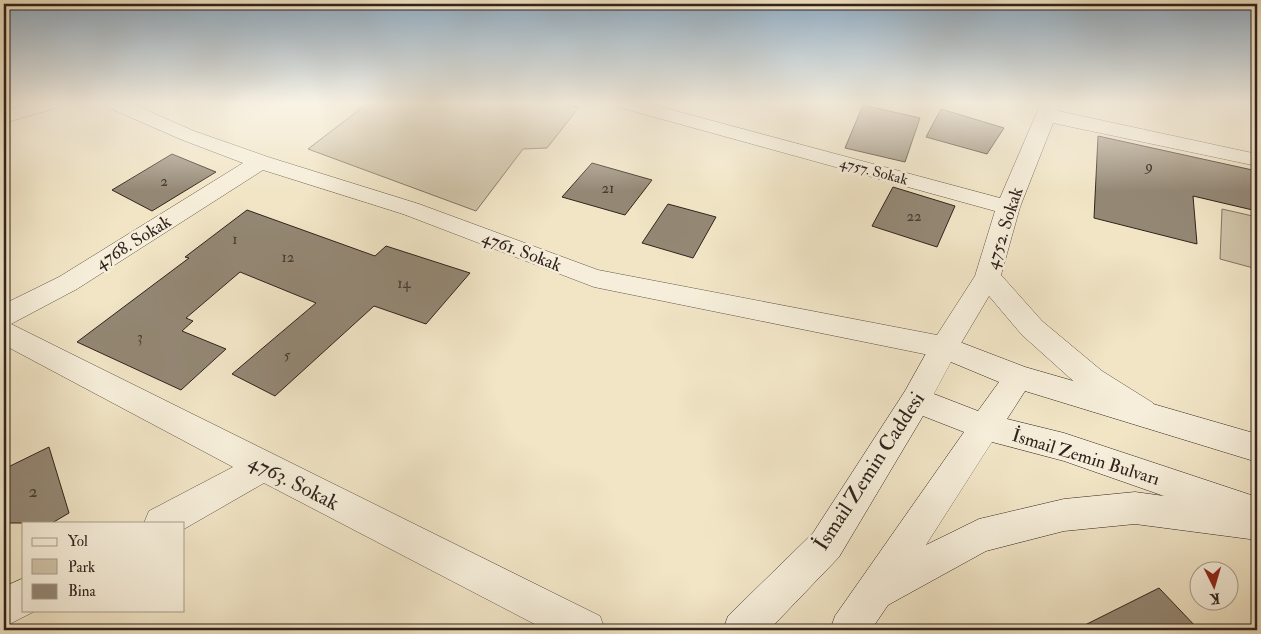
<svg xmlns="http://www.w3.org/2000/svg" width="1261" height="634" font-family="'IM FELL Double Pica',serif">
  <rect width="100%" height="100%" fill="#f1e5c6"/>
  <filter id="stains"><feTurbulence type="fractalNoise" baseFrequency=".004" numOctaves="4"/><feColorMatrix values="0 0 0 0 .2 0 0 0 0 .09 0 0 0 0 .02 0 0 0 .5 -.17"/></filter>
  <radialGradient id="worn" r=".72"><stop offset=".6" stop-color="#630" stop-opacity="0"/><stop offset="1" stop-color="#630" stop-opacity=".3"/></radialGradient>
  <!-- green -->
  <path fill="#d0c4a9" stroke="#807463" d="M368 103H562L579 107 547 148 523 149 476 211 308 149Z
    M1222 209 1257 217V269L1220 259Z"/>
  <!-- building -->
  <path fill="#948875" stroke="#30231d" d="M863 105 920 118 905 162 845 148Z
    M941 109 1004 128 987 154 926 137Z
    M1098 136 1257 171V211L1193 196 1197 244 1094 218Z
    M172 154 216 172 152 211 112 190Z
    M592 163 652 180 625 215 562 197Z
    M893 187 955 206 937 247 872 226Z
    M668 204 716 217 693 258 642 243Z
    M247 210 375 256 386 246 470 273 426 324 374 306 275 396 232 374 316 303 240 272 186 318 193 321 182 331 226 349 181 390 77 342 189 258 185 257Z
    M49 447 69 513 52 523H4V469Z
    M1159 588 1199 630H1075Z"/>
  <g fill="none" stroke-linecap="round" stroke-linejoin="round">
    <!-- street casing -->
    <g stroke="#605447" stroke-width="1">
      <path id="street" d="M32 103H62L59 107 4 123V111Z
        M104 103H130L194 131 268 157 419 204 598 270 937 335 975 276 995 211 618 107 615 103H646L1000 198 1041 103H1061L1058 111 1257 154V166L1053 123 1020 207 1001 275 1042 321 1102 371 1153 403 1157 412 1153 421 1142 425 1131 421 1080 387 1022 335 989 296 954 355 944 358 594 287 403 214 263 170 77 289 11 324 600 616 605 630H546L264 483 184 529V523H144L149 511 233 467 4 345V304L59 277 243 163 180 139 107 107Z
        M24 578V610H37L4 627V587Z"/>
    </g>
    <!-- secondary casing -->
    <g stroke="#30231d" stroke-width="1">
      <path id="secondary" d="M944 336 1025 367 1257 434V462L1025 391 1007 419 1064 433 1257 497V540L1135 524 1064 531 986 551 888 605 871 630H830L835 616 964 432 923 416 839 557 769 630H723L728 616 813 533 905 391 934 339ZM951 362 999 382 978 411 934 394ZM992 442 1064 461 1164 496 1135 492 1064 499 979 519 926 545Z"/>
    </g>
    <!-- street -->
    <use href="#street" fill="#f6eeda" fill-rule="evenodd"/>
    <!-- secondary -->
    <use href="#secondary" fill="#f6eeda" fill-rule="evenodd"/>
  </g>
  <!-- sky -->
  <linearGradient id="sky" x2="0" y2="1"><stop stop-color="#91adc4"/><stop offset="0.54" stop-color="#f9f3e5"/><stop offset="1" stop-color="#f9f3e5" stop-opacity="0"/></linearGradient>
  <rect width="1261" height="191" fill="url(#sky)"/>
  <g text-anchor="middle" stroke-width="5" stroke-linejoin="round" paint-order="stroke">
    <!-- number labels -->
    <g font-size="15" fill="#493c33">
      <text x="1149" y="171">9</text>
      <text x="164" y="186">2</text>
      <text x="608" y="193">21</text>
      <text x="914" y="221">22</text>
      <text x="235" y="244">1</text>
      <text x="288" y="262">12</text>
      <text x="404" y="288">14</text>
      <text x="140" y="342">3</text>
      <text x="287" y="360">5</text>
    </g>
    <!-- far-street labels -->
    <g font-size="15" fill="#30231d" stroke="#f6eeda">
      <text transform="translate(874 171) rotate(15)" y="5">4757. Sokak</text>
    </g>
    <!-- street labels -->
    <g font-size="18" fill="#30231d" stroke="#f6eeda">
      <text transform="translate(1004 228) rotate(-72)" y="6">4752. Sokak</text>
      <text transform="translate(133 242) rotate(-32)" y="6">4768. Sokak</text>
      <text transform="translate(522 251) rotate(21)" y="6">4761. Sokak</text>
      <text transform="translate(1086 457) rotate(17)" y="6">İsmail Zemin Bulvarı</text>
    </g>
    <!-- near-number labels -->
    <g font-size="18" fill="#493c33">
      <text x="33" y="497">2</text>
    </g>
    <!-- near-street labels -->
    <g font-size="21" fill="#30231d" stroke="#f6eeda">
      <text transform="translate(869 471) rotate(-57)" y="7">İsmail Zemin Caddesi</text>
      <text transform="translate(294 482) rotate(27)" y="7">4763. Sokak</text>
    </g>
  </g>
  <!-- margin -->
  <rect width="1261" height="634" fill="none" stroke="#f1e5c6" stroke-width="20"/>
  <rect x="5" y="5" width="1251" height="624" fill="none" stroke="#30231d" stroke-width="2.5"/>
  <rect x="10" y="10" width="1241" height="614" fill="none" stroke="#30231d"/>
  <!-- legend -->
  <rect x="22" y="522" width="162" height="90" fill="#f6eeda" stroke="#a79d8e"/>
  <rect x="32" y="538" width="25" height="8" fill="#f6eeda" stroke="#a79d8e"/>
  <text x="68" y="546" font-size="15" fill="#30231d">Yol</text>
  <rect x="32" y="559" width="25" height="15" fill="#d0c4a9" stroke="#a79d8e"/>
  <text x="68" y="572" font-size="15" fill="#30231d">Park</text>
  <rect x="32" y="584" width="25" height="15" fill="#948875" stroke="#a79d8e"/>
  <text x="68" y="596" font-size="15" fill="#30231d">Bina</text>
  <!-- north arrow -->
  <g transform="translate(1214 586) rotate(175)"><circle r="24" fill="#f6eeda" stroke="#a79d8e"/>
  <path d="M0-4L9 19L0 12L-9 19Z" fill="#8f2418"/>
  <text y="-8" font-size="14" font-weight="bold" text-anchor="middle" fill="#30231d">K</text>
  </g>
  <rect width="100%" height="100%" filter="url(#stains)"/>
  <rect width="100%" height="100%" fill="url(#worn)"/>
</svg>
